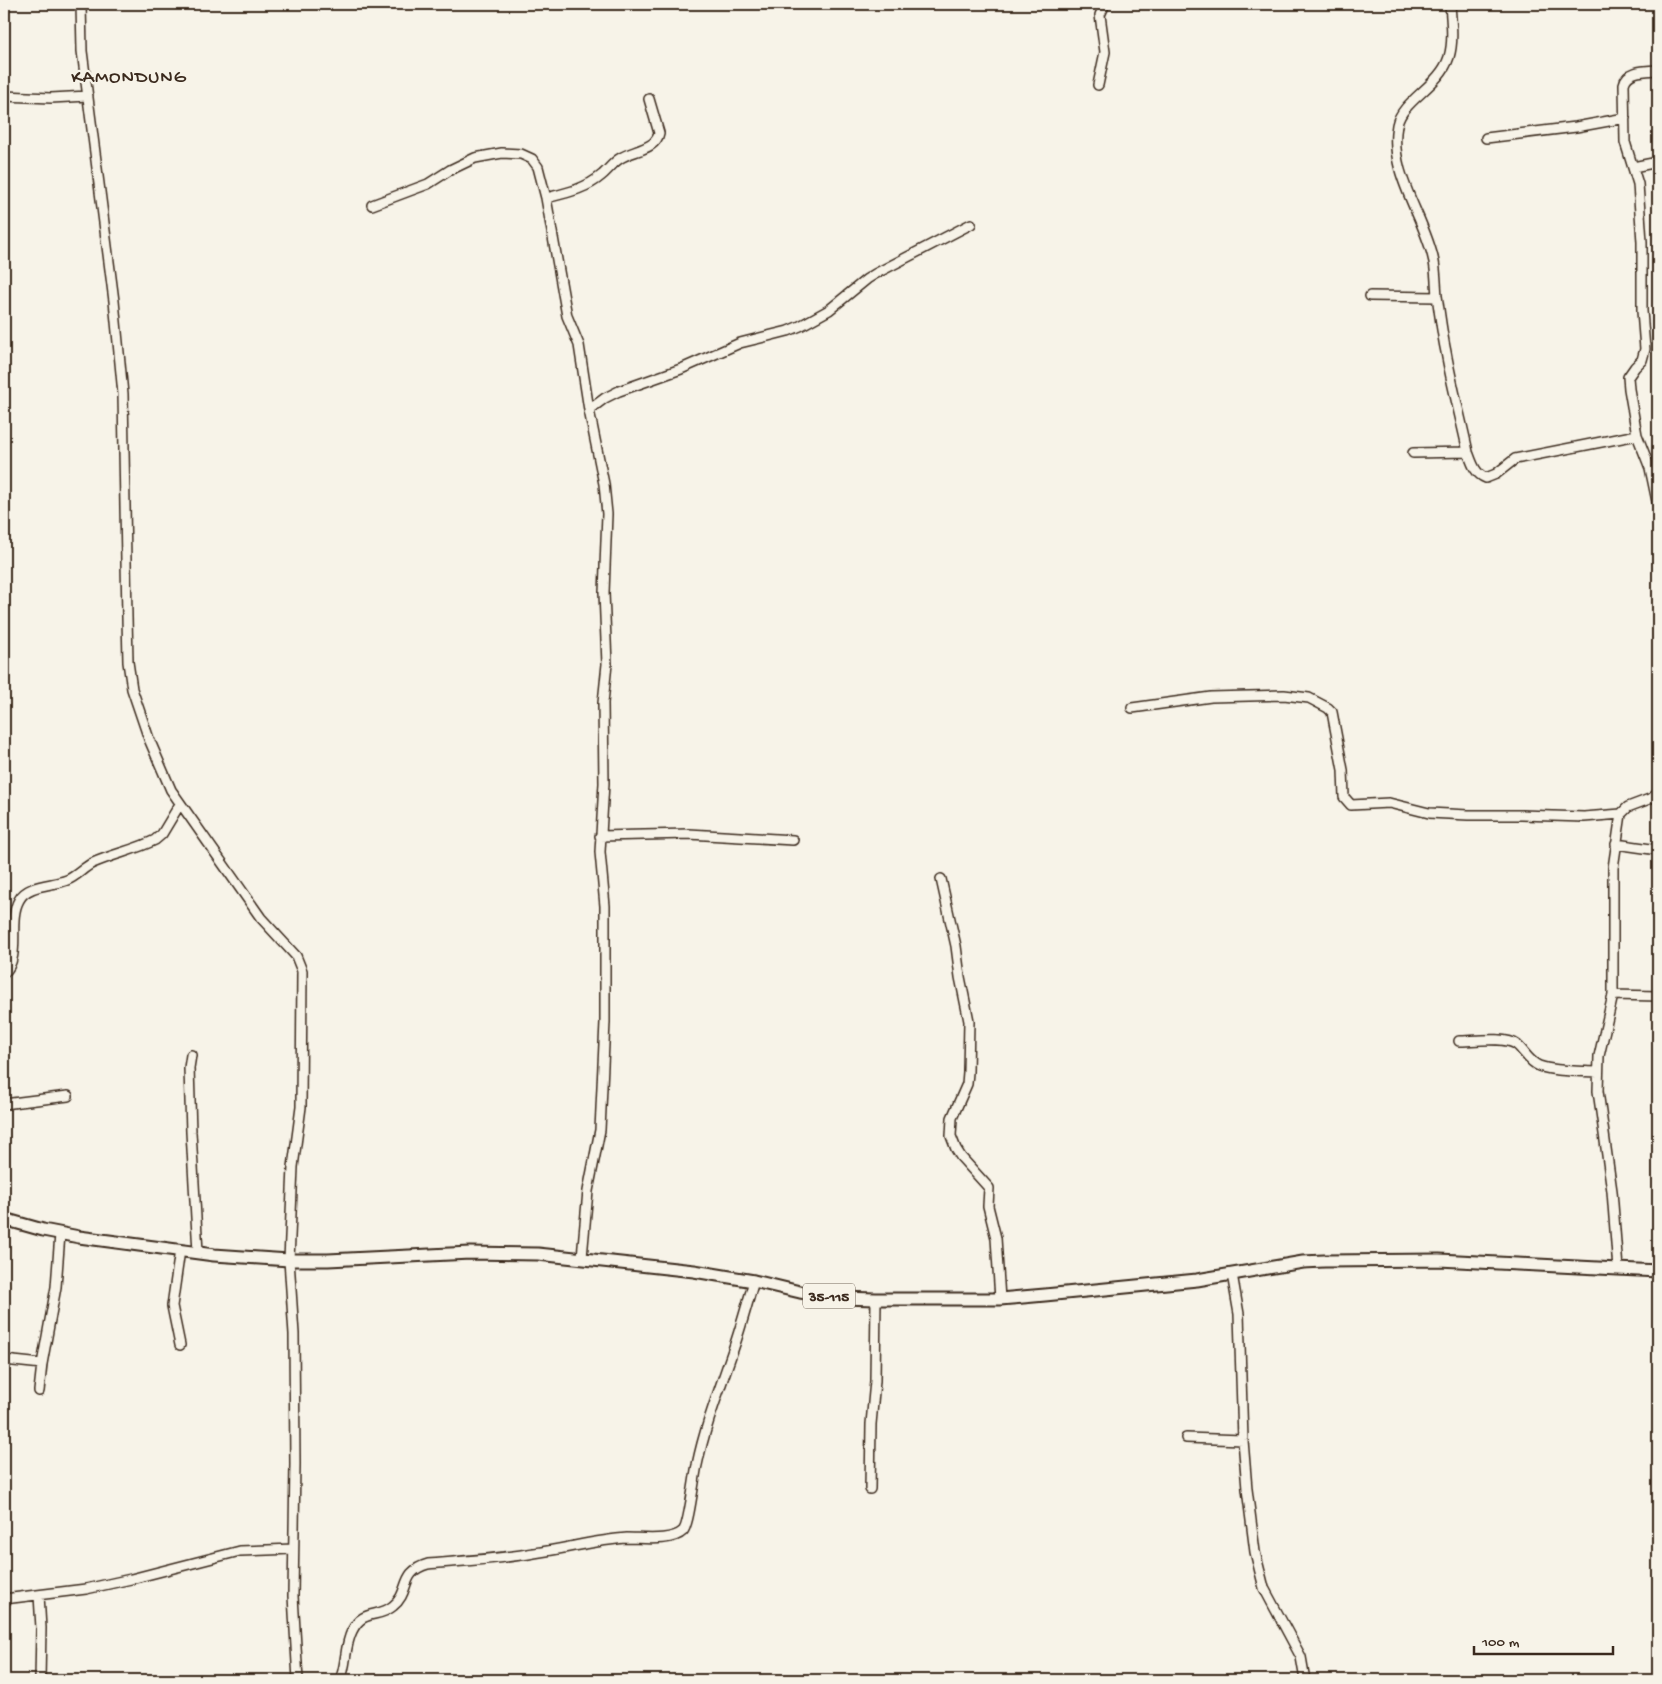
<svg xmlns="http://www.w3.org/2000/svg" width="1662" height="1684" font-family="'Gochi Hand',sans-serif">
  <rect width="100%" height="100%" fill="#f7f3e8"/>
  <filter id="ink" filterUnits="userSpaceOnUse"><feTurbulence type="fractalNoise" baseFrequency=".02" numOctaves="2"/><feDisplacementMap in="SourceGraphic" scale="10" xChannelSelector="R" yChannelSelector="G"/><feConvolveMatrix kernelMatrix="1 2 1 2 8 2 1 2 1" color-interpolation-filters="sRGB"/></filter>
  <g filter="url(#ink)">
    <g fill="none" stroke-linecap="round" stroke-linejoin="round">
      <!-- minor casing -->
      <g stroke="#3b2a1e" stroke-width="12">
        <path id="minor" d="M81 4 82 51 114 301 123 394 127 617 128 662 132 689 149 739 171 790 261 918 296 956 302 971 301 1107 293 1167 289 1260 294 1334 295 1464 293 1596 298 1680
          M1450 4C1451 20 1454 41 1449 57 1440 86 1402 100 1397 125 1388 174 1425 216 1434 262 1436 273 1436 285 1437 296 1440 315 1442 334 1446 352 1452 386 1461 419 1468 452 1472 463 1475 474 1486 478L1496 474 1515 459 1637 435
          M1658 70C1646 71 1627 70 1624 84L1625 142 1638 184 1642 242V311L1645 349 1642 360 1635 367 1628 377 1629 389 1637 435 1650 468 1658 506
          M1098 85 1105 52 1100 15 1105 4
          M4 96 51 98 88 96
          M1486 138 1576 127 1625 118
          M1633 167 1658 162
          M546 198C566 193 586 189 602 175 608 170 613 163 619 159 632 150 656 150 659 133L649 99
          M372 205 428 184 450 170 475 158 502 153 521 154 532 159 538 167 546 198 567 316 579 345 589 410 604 484 607 514 604 593 607 664 603 703 604 783 600 852 605 906V1022L600 1130 588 1191 582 1257
          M1370 296 1437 297
          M589 410 605 398 619 391 681 369 740 343 788 331 800 326 829 310 867 279 875 274 971 224
          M1413 453 1468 452
          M1132 708 1211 697 1284 695 1309 698 1328 708 1332 712 1343 770 1344 797 1351 805 1389 803 1429 813 1468 815H1521L1584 817 1621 814
          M600 836 689 834 793 840
          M1616 844 1658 850
          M941 879 956 946 960 977 969 1021 968 1072 967 1084 952 1118 951 1136 956 1149 961 1157 989 1188 988 1206 996 1238 1000 1299
          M4 973C22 957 7 921 19 900 27 884 53 886 67 880 77 876 84 867 93 863 113 854 135 850 155 840L162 834 180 804
          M1613 995 1658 996
          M1459 1041C1473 1041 1506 1036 1517 1045 1525 1052 1528 1061 1539 1066 1556 1072 1580 1071 1598 1072
          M191 1055 189 1068 191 1132 198 1252
          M4 1104 68 1096
          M1618 1269 1612 1191 1598 1091 1599 1056 1613 995V868L1621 814 1628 807 1652 798 1658 793
          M1232 1274 1239 1314 1243 1440 1247 1489 1255 1552 1264 1588 1301 1657 1305 1680
          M180 1345 172 1306 180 1250
          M4 1360 42 1364 56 1287 60 1234
          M39 1391 42 1364
          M1186 1438 1243 1440
          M870 1489 871 1424 875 1381 876 1299
          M39 1595 41 1628 40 1680
          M4 1599 86 1589 131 1579 240 1551 293 1549
          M340 1680C347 1665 344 1647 352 1631 363 1608 378 1619 393 1606 411 1592 399 1572 428 1564 464 1561 499 1559 534 1553 566 1549 595 1540 627 1538 642 1538 672 1542 683 1531 689 1525 694 1478 697 1465 705 1426 720 1388 733 1350 741 1327 747 1304 754 1281"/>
      </g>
      <!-- major casing -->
      <g stroke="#3b2a1e" stroke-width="15">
        <path id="major" d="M4 1219 43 1230 79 1237 214 1255 289 1260H328L470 1253 538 1254 694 1271 754 1281 800 1292 841 1298 876 1299H1000L1045 1295 1197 1280 1303 1262 1324 1261 1439 1260 1658 1271"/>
      </g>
      <!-- minor -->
      <use href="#minor" stroke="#f7f3e8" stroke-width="9"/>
      <!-- major -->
      <use href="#major" stroke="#f7f3e8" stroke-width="11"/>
    </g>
  </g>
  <g text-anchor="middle" stroke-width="4.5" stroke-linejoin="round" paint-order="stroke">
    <!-- shield labels -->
    <rect fill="#f7f3e8" stroke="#73665b" stroke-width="1" x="803" y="1283.5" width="52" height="25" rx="4"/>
    <g font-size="15" font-weight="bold" fill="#3b2a1e">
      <text x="829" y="1301">35-115</text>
    </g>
    <!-- quarter labels -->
    <g font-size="19" letter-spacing="1" fill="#3b2a1e" stroke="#f7f3e8">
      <text x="129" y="82">KAMONDUNG</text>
    </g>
  </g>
  <!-- margin -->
  <rect width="1662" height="1684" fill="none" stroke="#f7f3e8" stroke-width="20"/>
  <rect x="10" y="10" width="1642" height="1664" fill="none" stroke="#3b2a1e" stroke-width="2" filter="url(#ink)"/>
  <!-- scale -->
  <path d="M1474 1646v8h139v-8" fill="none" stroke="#3b2a1e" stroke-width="2.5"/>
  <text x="1482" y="1646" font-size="15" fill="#3b2a1e" stroke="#f7f3e8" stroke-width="4" paint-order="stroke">100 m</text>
</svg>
